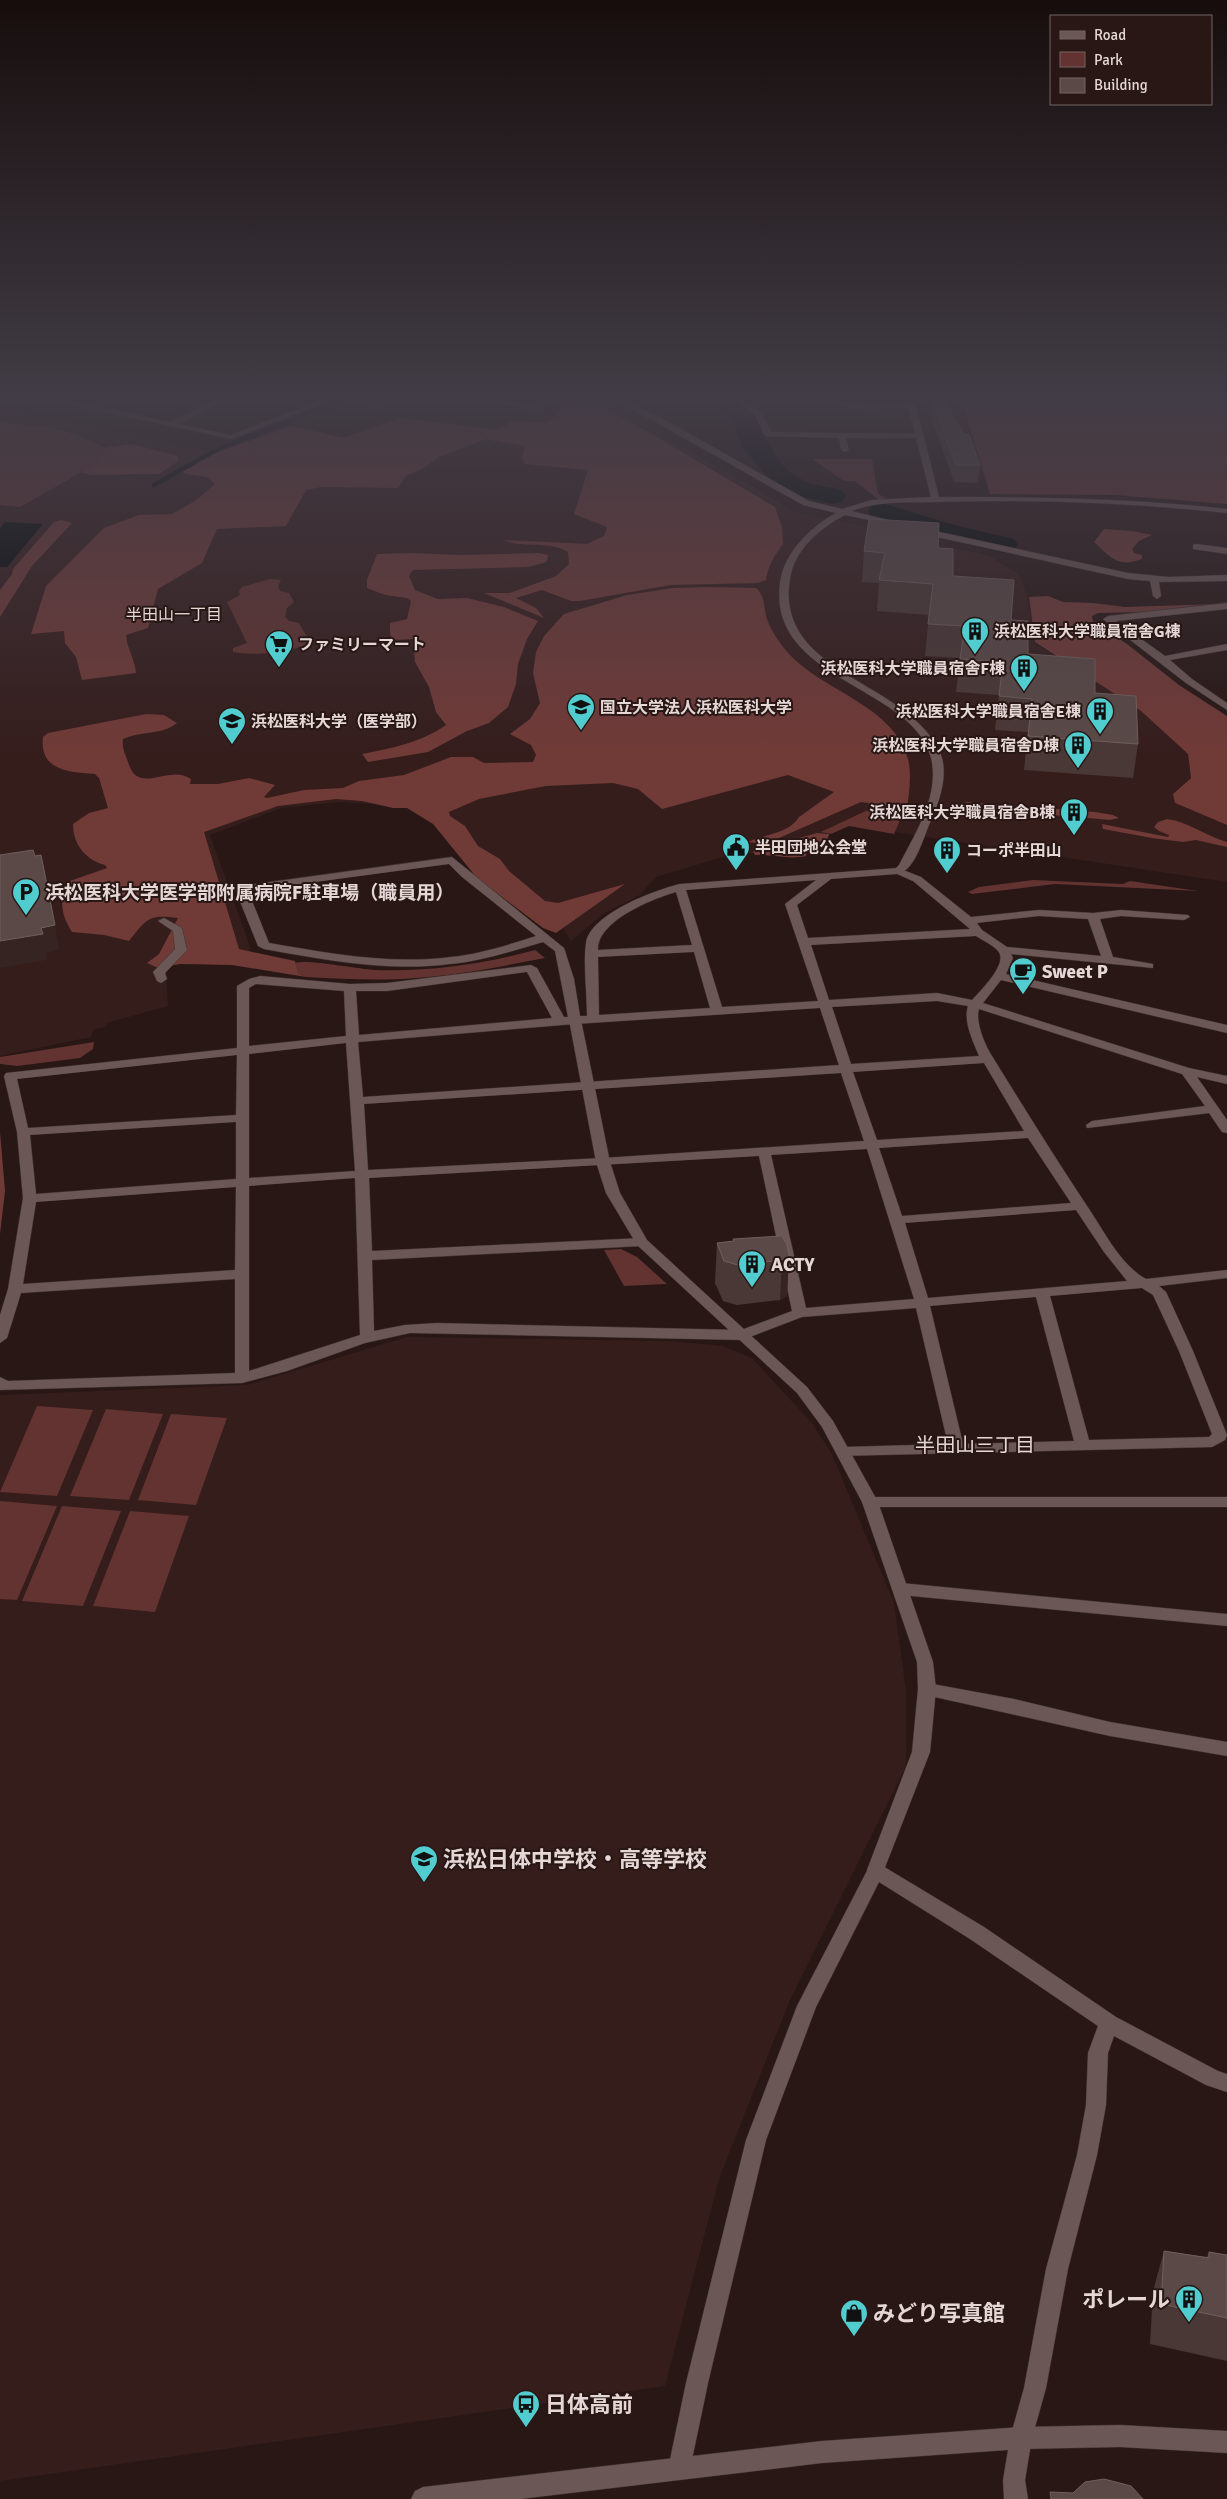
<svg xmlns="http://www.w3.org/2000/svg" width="1227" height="2499" font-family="Signika,'Noto Sans JP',sans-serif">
  <rect width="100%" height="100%" fill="#281715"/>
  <!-- built -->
  <path fill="#351d1c" d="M565 402 607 403 794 511 990 556 1019 575 1027 595 1035 644 1077 668 1141 711 1188 754 1191 778 1173 794 1175 803 1227 825V882L847 825 763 853 733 854 656 877 640 895 603 914 571 941 560 924 450 831 411 806 339 802 281 808 210 835 251 949 233 957 183 958 169 968 166 975 168 1006 107 1023 106 1027 94 1029 91 1037 0 1056V410L215 452 293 426 342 437 396 417 496 429 509 420 540 422Z
    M407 1337 673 1341 722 1346 752 1358 812 1423 832 1454 894 1603 906 1691V1766L790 2000 719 2179 665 2386 0 2481V1395L247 1385Z"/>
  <!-- green -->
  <path fill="#623330" d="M962 402H1227V504L1115 495 990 494Z
    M0 422C36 425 73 429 105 448L98 463 20 507 0 505Z
    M746 433 758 454 778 479 769 475C762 459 744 451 740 434Z
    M812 459H872L878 494 886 498 879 500 855 481H844Z
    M270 579 281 580 278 586 280 591 289 593 294 602 287 608 285 617 289 621 299 623 310 642C294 653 252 656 233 652V648L247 643 227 602 240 595 239 591 242 587Z
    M872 808 902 816 894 834 849 826 831 834 821 832Z
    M1033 880 1123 884 1130 881 1198 891 1055 884 972 894 968 892 979 887Z
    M535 950 545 958C503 966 460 975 417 978 380 981 343 979 306 977L298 973 295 963C308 959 357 969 375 970 430 972 483 964 535 950Z
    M94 1042 93 1049 80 1058 17 1066 0 1064V1057Z
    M621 1249 637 1257 667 1284 624 1286 604 1250Z
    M37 1406 93 1410 57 1496 0 1492Z
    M106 1409 163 1414 129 1500 70 1496Z
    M171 1414 227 1418 196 1505 138 1500Z
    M0 1501 57 1506 17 1600 0 1599Z
    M62 1506 121 1511 83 1606 22 1601Z
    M130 1511 189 1516 155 1612 93 1606Z"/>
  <!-- forest -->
  <path fill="#703a37" d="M569 402H591L638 426 775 507 782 527 783 544C774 556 768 566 766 580L758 583 671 585 580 601H571L542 590 516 598 536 608 544 618 484 593H510L556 576 569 564 568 552C548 540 524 549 503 540L587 544 604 536 607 527 574 514 588 470 525 464 522 457 525 446 486 439 439 457 424 468 406 476 398 488 321 487 306 490 286 526 217 529 202 563 158 589 148 628 126 635C127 649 135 659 136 673L82 680 76 657 65 643 64 631 31 634 46 586 104 528 139 515 172 514 195 501 215 484 207 477 185 474 182 471 183 468 207 456 291 426 344 438 400 418 498 430 513 421 548 423Z
    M132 444 178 456V461L159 474 90 475 82 472 98 463 105 448Z
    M61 520 72 523 32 566 0 617V590L12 574 13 569 54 522Z
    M1104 529 1133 531 1152 535 1139 541 1132 549 1134 553 1142 555V559C1117 568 1112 558 1094 542Z
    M410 553 460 555 539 553 548 555 547 562 528 567 413 570 409 576 415 590 438 599 467 598 504 607 538 621 527 639 518 664 516 684 508 707 489 723 467 731 428 752 368 762 362 754C392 748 420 743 446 725L436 712 429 687 415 662 413 639 393 640 390 634V623L407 619 411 601 407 598 385 595 367 588V580L377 554Z
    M707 587 756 588C766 597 763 607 767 619 772 633 782 647 792 657 827 692 894 707 908 759 912 775 909 793 907 809L861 802 779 838 756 843 748 842C763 835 790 833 799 817L834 792 788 775 662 809 638 789 613 783 546 786 479 799 449 812 450 816 465 826 478 846 500 859 509 871 545 901 558 903 625 884 556 933 543 928 477 878 433 824 407 808H393L362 801 336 799 278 806 204 832 239 949 295 961 298 973 306 977 232 965 180 964 158 968 147 963 159 954 178 918C149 914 147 918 129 941L104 935 72 932C61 915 59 901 67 882L107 868 105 865C86 860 73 845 73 824L89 813 108 808 99 778 95 774C69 772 39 771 43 737L48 733 146 714 164 715 177 723C163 735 140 731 123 739 122 749 125 753 128 762 138 797 169 763 191 779L190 784H218L249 778 275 785 264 797 267 798 304 790 343 788 359 781 404 775 451 757H473L484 763 533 762 536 755 531 745 510 734 530 719 540 703 533 673 536 652 544 636 564 614 627 595 673 588Z
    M1048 596 1063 602 1093 603 1125 607 1219 604 1146 612 1098 613 1092 616 1093 622 1074 624 1071 628 1078 634 1110 633 1127 644 1179 685 1227 716V825L1175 803 1173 794 1191 778 1188 754 1141 711 1035 642 1029 597Z
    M966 802 1095 812 1113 815 1119 818 1110 820 962 807Z
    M1167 819C1189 822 1206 836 1227 842V847L1196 840 1183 842 1152 838 1103 829 1102 824 1168 837 1169 835 1159 831 1154 827 1158 822Z
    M817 833 829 834 828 838 806 849V856C789 860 772 854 755 855L753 851Z
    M0 1132 5 1191 0 1234Z"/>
  <!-- water -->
  <path fill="#000809" d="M5 522 43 524 7 567H0V528Z"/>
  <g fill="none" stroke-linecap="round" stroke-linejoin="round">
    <!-- stream -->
    <path stroke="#000809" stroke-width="4.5" d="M154 485 220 448 338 402"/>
    <!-- river -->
    <path fill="#000809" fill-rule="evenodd" d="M714 402H743L748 406C764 430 775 470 805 481 816 486 830 487 842 490L846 496 842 502 833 504 786 493 774 485 744 449 729 415Z
      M882 503 954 525 1014 539 1018 545 1014 551 1004 553 936 537 872 517 868 511 872 505Z"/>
    <!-- minor casing -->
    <g stroke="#3f3231" stroke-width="1">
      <path id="minor" d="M59 402H75L170 422 211 402H221L179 424 231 435 316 402H327L232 439Z
        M490 402H513L544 408 540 410Z
        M739 402C756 402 765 417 771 432L921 434 925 436 921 438H846L849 450 845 452 841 450 839 438 765 436 756 417Z
        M829 402 913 405 917 407 913 409 851 408Z
        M935 531 1128 573 1169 577 1227 575V581L1159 582 1161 596 1157 599 1153 596 1150 581 1128 579 932 536V532Z
        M1196 544 1227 548V554L1193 549V545Z
        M1227 603V609L1116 621 1165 656 1227 644V650L1170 660 1192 679 1227 703V710L1186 683 1103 619 1108 616Z
        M452 857 564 948 574 979 580 1016H587C587 992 583 965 586 943 590 914 655 890 680 884L898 868 921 877 971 917 1039 910 1093 913 1121 910 1188 915 1190 917 1184 920 1121 916 1100 919 1113 957 1153 964V968L1011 954 1013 958 1006 974 1227 1025V1033L1001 980 983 1003 1189 1068 1227 1076V1084L1197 1077 1227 1120V1133L1222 1132 1209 1113 1087 1128 1086 1125 1092 1121 1205 1106 1182 1074 979 1009C975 1022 985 1045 992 1056 1024 1108 1057 1161 1091 1212 1106 1235 1122 1266 1146 1279L1227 1270V1278L1159 1286 1166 1292 1193 1351 1227 1435 1225 1440 1212 1447 839 1456 836 1452 839 1448 844 1447 948 1444 916 1308 802 1317 742 1340 410 1333 365 1343 287 1371 242 1383 0 1390V1377L8 1381 235 1373V1279L21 1293 7 1338 0 1343V1315L8 1289 23 1198 17 1132 4 1076 6 1073 237 1048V986L249 979 260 976 350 984 387 983 531 965 537 968 564 1017H568L555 951 543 942C512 951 482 961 450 964 388 972 325 960 264 949L258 946 235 889 241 886ZM449 864 462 877 536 936C508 945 480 954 451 957 390 965 328 953 269 943L248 891ZM897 874 913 881 970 929 808 938 797 905 831 879ZM816 880 785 904 818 1001 722 1007 686 890ZM676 892 692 945 598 950C597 921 652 899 676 892ZM1039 916 1088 919 1101 956 1007 947 982 930 977 923ZM976 936C982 940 993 945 998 951 1009 963 980 991 972 1000L937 993 829 1000 811 945ZM694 952 710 1008 599 1015 598 957ZM527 972 552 1018 359 1035 356 991H387ZM256 984 344 991 346 1036 249 1046V988ZM937 1001 968 1006C963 1022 973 1041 979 1056L851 1064 832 1007ZM820 1008 839 1065 363 1097 358 1042 575 1024ZM346 1043 355 1171 249 1178V1054ZM237 1055 236 1115 28 1128 17 1079ZM984 1063 1024 1131 877 1140 853 1072ZM841 1073 864 1141 603 1158 368 1170 364 1104ZM236 1122V1179L36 1194 30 1135ZM1028 1138 1071 1203 902 1216 879 1148ZM867 1149 914 1299 806 1308 771 1155ZM759 1156 792 1311 741 1330 437 1323 405 1325 374 1331 372 1260 642 1246 649 1242 642 1238 372 1251 369 1178ZM355 1178 360 1335 249 1371V1186ZM236 1187 235 1270 23 1284 36 1202ZM1076 1210 1104 1252 1127 1281 928 1298 905 1223ZM1142 1288 1153 1295 1179 1351 1212 1434 1209 1437 1089 1440 1050 1296ZM1036 1297 1074 1441 963 1444 930 1306Z
        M164 918 182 928 187 950 165 973 167 979 161 983 157 981 153 972 175 949 173 931 158 921Z
        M870 1497H1227V1507H870L864 1506 862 1502 864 1498Z
        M901 1583 1227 1614V1626L901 1595 895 1593 893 1589 895 1585Z
        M927 1683 1014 1699 1110 1722 1227 1742V1756L1110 1736 921 1694 918 1689 921 1684Z
        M876 1862 984 1927 1116 2017 1218 2071 1227 2074V2092L1206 2085 1114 2036 1108 2053 1106 2105 1097 2155 1068 2269 1046 2388 1032 2438 1025 2480 1028 2499H1004L1003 2480 1010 2438 1024 2388 1046 2269 1077 2155 1086 2105 1088 2053 1098 2026 970 1939 879 1882 816 2007 766 2140 708 2383 690 2469 687 2477 679 2480 671 2477 668 2469 686 2383 746 2140 797 2006 870 1865Z"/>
    </g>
    <!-- tertiary casing -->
    <g stroke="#3f3231" stroke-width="1">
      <path id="tertiary" d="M617 402H627L658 416 809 501 842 509 872 500 931 497 907 402H915L939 497C1036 497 1131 498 1227 509V513C1131 503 1034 499 937 502 908 503 880 500 851 511L888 520V524L845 515C820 528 794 550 790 579 774 676 911 680 941 755 949 777 938 805 929 825 923 839 915 870 898 874L893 871 899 865C915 834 940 795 931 758 913 684 761 681 781 577 787 550 812 526 836 513L803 505 652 420Z
        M575 1016 581 1020 610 1162 620 1193 647 1240 807 1387 833 1421 878 1502 933 1662 936 1689 930 1752 882 1875 876 1878 870 1875 867 1870 912 1752 918 1689 917 1662 862 1502 822 1427 797 1393 637 1245 606 1193 596 1162 569 1020Z
        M1120 2425 1227 2431V2453L1120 2447 1021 2449 822 2463 520 2499H411L415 2491 423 2487 822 2441 1021 2427Z"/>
    </g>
    <!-- minor -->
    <use href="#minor" fill="#6b5755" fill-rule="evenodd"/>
    <!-- tertiary -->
    <use href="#tertiary" fill="#6b5755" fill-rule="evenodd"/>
  </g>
  <!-- wall -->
  <path fill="#4a3836" d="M366 402H396L374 407Z
    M933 403 980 465 978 483 954 482 932 420Z
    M938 548 953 576 1011 620 1028 654 1095 693 1138 744 1133 778 1024 770 1028 732 995 730 999 695 956 692 960 658 925 656 929 615 877 611 879 583 862 582 864 551Z
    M733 1239 789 1256 787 1296 780 1300 737 1305 723 1301 715 1283 717 1243 733 1241Z
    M1164 2251 1207 2257 1209 2252 1227 2255V2361L1150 2344 1153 2291Z"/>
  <!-- shaded-wall -->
  <path fill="#352422" d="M374 402H396L374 407Z
    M55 925 59 950 46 953 47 960 0 968V941L41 928Z
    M789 1256 787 1296 780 1300 782 1260Z"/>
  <!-- building -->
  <path fill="#5a4947" stroke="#705f5e" d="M934 402H945L964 434H969L980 465H956L933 403Z
    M869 519 939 523 938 548 953 549V576L1014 580 1011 620 1028 621V654L1095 659V693L1136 696 1138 744 1028 736 1032 699 999 696 1003 662 960 659 965 626 928 624 933 584 879 580 885 553 864 551Z
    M33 850 35 856 41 855 55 925 41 928 43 934 0 941V855Z
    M782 1236 787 1245 789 1256 782 1260 738 1265 724 1261 717 1243 734 1241 733 1239Z
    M1164 2251 1209 2258V2252L1227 2255V2318L1161 2304Z
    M1104 2479 1131 2486 1143 2499H1051L1050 2492 1073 2493 1085 2482Z"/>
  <!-- sky -->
  <linearGradient id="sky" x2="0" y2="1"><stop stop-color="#160d0c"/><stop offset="0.53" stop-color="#423c46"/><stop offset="1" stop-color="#423c46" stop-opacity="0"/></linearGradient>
  <rect width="1227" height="752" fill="url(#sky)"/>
  <!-- icons -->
  <defs>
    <g id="building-pin" transform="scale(1.4375)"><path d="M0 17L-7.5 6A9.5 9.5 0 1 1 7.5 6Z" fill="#52cdcf" stroke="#281715"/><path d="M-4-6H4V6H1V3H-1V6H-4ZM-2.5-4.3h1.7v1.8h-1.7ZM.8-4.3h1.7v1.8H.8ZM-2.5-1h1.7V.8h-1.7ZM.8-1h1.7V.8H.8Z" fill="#111"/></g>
    <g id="supermarket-pin" transform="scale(1.4375)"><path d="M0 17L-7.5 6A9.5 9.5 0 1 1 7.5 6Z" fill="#52cdcf" stroke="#281715"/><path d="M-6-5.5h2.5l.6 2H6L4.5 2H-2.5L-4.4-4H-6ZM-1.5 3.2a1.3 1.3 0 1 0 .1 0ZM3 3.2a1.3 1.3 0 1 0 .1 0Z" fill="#111"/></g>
    <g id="university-pin" transform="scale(1.4375)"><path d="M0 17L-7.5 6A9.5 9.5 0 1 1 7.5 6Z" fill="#52cdcf" stroke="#281715"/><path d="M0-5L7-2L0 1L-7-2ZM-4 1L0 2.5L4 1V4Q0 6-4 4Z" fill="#111"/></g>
    <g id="civic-pin" transform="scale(1.4375)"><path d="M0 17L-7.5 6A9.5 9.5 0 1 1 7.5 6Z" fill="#52cdcf" stroke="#281715"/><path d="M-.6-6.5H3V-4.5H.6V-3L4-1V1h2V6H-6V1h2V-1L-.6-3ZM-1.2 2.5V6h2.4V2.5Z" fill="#111"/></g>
    <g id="parking-pin" transform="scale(1.4375)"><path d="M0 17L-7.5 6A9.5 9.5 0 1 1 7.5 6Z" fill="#52cdcf" stroke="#281715"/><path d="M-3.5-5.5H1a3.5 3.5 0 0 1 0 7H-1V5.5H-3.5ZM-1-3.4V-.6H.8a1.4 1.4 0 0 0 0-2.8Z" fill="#111"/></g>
    <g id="cafe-pin" transform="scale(1.4375)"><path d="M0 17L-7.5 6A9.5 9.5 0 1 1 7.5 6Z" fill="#52cdcf" stroke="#281715"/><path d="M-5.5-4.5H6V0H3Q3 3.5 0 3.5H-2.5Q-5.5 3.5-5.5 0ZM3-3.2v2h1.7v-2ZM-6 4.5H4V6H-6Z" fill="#111"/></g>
    <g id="school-pin" transform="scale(1.4375)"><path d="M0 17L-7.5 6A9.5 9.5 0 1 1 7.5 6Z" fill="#52cdcf" stroke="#281715"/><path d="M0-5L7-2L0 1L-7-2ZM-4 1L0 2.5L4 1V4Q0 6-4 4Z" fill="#111"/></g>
    <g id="shop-pin" transform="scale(1.4375)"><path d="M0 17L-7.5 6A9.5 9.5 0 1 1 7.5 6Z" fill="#52cdcf" stroke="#281715"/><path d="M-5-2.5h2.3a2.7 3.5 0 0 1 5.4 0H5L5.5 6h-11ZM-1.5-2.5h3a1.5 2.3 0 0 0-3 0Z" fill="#111"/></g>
    <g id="bus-pin" transform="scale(1.4375)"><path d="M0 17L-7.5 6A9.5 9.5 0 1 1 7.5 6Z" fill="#52cdcf" stroke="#281715"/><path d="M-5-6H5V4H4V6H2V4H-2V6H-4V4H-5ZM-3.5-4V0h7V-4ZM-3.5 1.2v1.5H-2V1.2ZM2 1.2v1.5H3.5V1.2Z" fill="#111"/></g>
  </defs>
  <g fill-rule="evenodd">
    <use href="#building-pin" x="975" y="631"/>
    <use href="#supermarket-pin" x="279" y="644"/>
    <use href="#building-pin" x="1024" y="668"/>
    <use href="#university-pin" x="581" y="707"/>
    <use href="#building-pin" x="1100" y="711"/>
    <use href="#university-pin" x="232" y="721"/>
    <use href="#building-pin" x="1078" y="745"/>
    <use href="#building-pin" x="1074" y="812"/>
    <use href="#civic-pin" x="736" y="847"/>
    <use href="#building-pin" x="947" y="850"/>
    <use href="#parking-pin" x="26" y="892"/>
    <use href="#cafe-pin" x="1023" y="971"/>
    <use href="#building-pin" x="752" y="1264"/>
    <use href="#school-pin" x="424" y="1859"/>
    <use href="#building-pin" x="1189" y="2299"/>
    <use href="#shop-pin" x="854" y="2313"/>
    <use href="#bus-pin" x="526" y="2404"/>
  </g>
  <g text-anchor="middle" stroke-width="4" stroke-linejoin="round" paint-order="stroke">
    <!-- far-neighbourhood labels -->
    <g font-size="16" fill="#e4d7d6" stroke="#281715">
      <text x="174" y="620">半田山一丁目</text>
    </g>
    <!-- far-poi labels -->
    <g font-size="16" font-weight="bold" fill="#e4d7d6" stroke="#281715" text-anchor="start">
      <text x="994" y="637">浜松医科大学職員宿舎G棟</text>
      <text x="298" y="650">ファミリーマート</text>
      <text x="1005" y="674" text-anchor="end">浜松医科大学職員宿舎F棟</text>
      <text x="600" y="713">国立大学法人浜松医科大学</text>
      <text x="1081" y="717" text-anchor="end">浜松医科大学職員宿舎E棟</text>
      <text x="251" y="727">浜松医科大学（医学部）</text>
      <text x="1059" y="751" text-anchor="end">浜松医科大学職員宿舎D棟</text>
      <text x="1055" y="818" text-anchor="end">浜松医科大学職員宿舎B棟</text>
      <text x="755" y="853">半田団地公会堂</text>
      <text x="966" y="856">コーポ半田山</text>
    </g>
    <!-- poi labels -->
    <g font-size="19" font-weight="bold" fill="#e4d7d6" stroke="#281715" text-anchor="start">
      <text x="45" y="899">浜松医科大学医学部附属病院F駐車場（職員用）</text>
      <text x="1042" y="978">Sweet P</text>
      <text x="771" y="1271">ACTY</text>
    </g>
    <!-- neighbourhood labels -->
    <g font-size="20" fill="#e4d7d6" stroke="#281715">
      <text x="975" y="1452">半田山三丁目</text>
    </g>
    <!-- near-poi labels -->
    <g font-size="22" font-weight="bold" fill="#e4d7d6" stroke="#281715" text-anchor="start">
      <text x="443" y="1867">浜松日体中学校・高等学校</text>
      <text x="1170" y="2307" text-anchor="end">ポレール</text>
      <text x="873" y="2321">みどり写真館</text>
      <text x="545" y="2412">日体高前</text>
    </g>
  </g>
  <!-- legend -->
  <rect x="1050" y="15" width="162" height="90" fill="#281715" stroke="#736462"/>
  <rect x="1060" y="31" width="25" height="8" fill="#6b5755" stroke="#736462"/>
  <text x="1094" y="40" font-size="15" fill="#e4d7d6">Road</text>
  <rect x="1060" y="52" width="25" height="15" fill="#623330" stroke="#736462"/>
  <text x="1094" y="65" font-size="15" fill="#e4d7d6">Park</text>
  <rect x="1060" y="78" width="25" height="15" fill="#5a4947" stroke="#736462"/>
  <text x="1094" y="90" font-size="15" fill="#e4d7d6">Building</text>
</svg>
